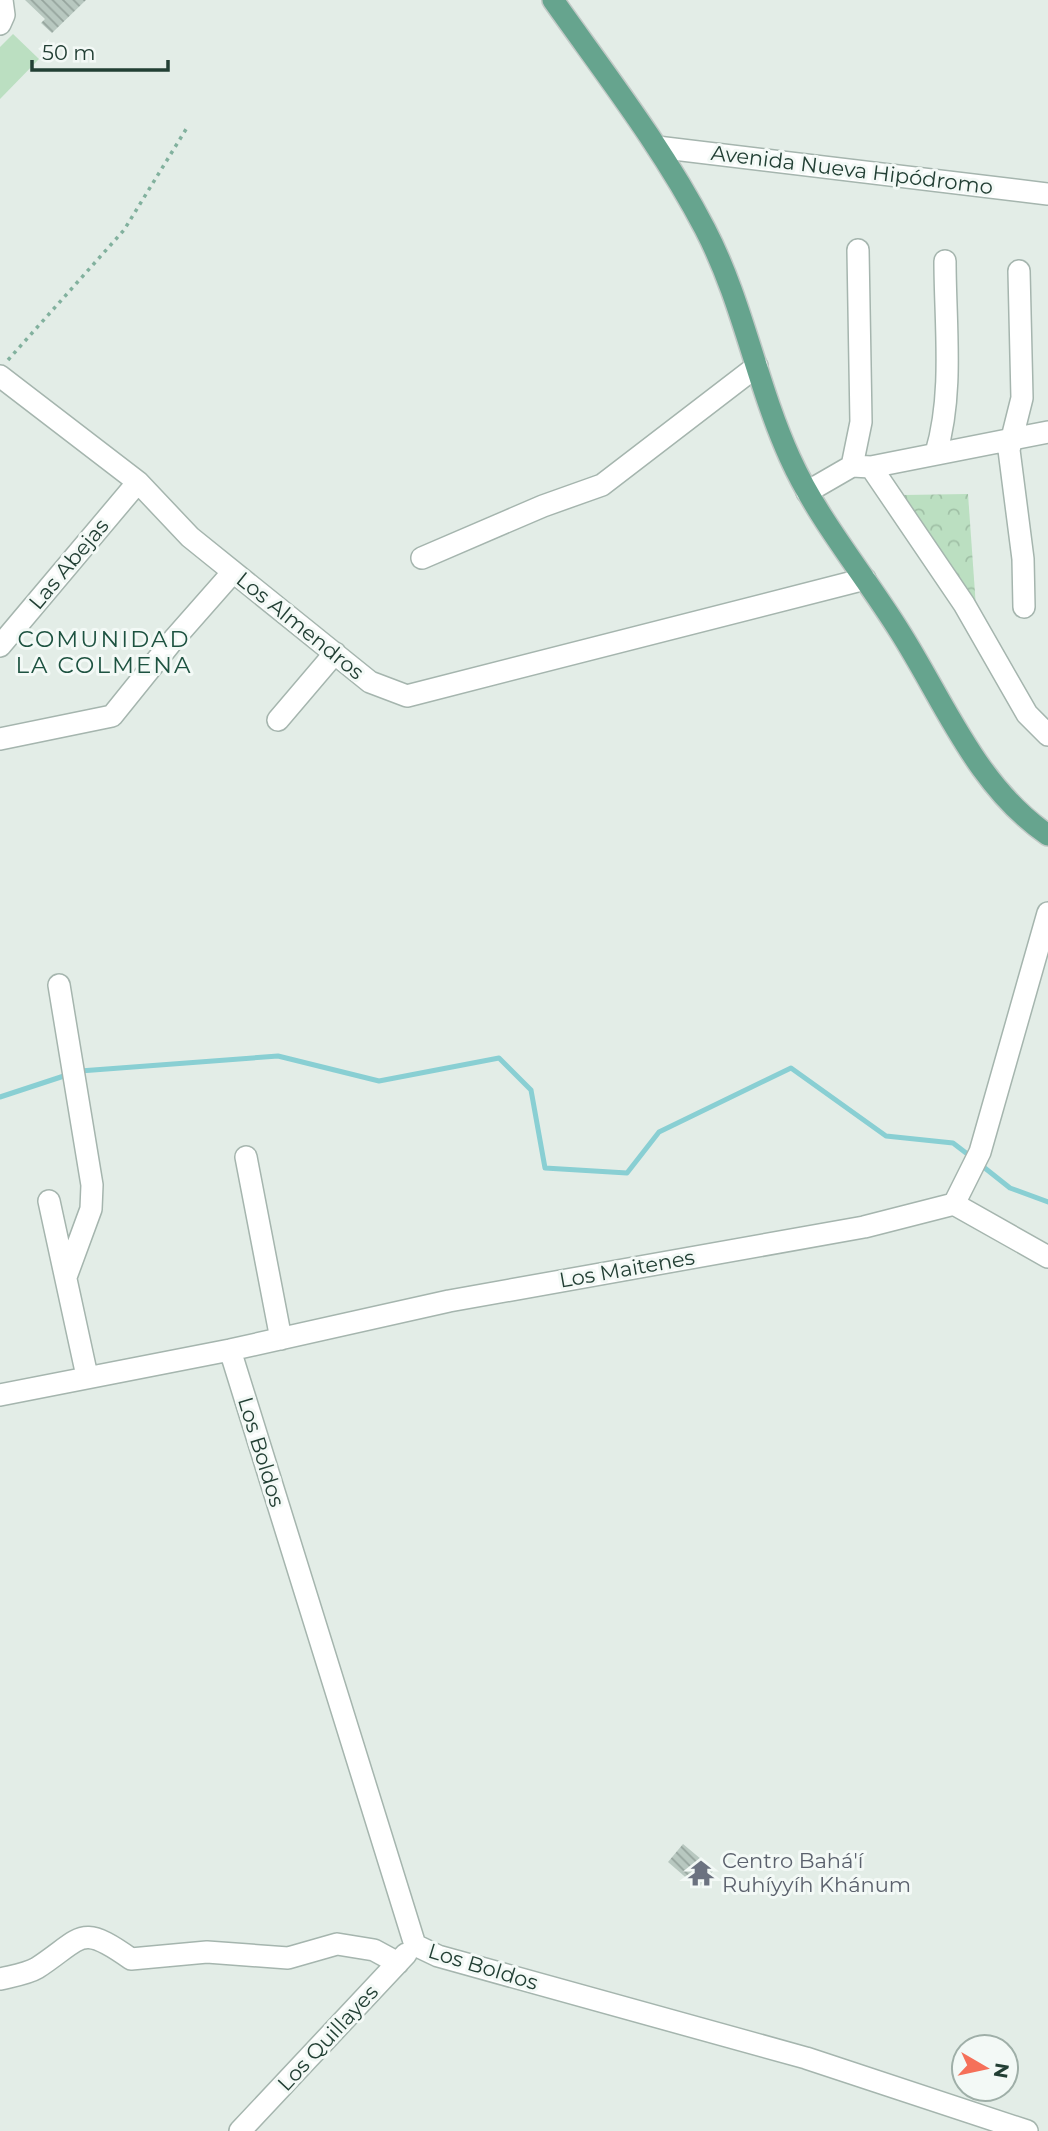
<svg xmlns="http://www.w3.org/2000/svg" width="1048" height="2131" font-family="Montserrat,sans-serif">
  <defs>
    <pattern id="park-crowns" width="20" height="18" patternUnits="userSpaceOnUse" patternTransform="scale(1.75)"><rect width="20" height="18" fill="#bbdfc1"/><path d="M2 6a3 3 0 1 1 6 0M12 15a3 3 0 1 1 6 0" fill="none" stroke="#a0c0a6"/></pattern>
    <pattern id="building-back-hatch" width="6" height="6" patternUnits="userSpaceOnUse" patternTransform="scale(1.75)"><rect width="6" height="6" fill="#b8c8c0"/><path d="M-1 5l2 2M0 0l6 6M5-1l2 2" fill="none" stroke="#95a49d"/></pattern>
  </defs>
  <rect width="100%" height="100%" fill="#e3ede7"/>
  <!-- park -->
  <path fill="url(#park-crowns)" d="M968 494 976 607 903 495Z"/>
  <!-- pitch -->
  <path fill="#bbdfc1" d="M13 34 39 59 0 99V47Z"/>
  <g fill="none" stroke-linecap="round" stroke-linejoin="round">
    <!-- stream -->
    <path stroke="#89cfd3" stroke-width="5" d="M80 1071 278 1056 379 1081 499 1058 531 1090 545 1168 627 1173 659 1132 791 1068 886 1136 953 1143 970 1156
      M0 1097 70 1074
      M981 1165 1010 1188 1048 1202"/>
  </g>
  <!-- building -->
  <path fill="url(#building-back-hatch)" d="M25 0H86L52 33 41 23 45 19Z
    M683 1844 714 1870 698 1888 668 1862Z"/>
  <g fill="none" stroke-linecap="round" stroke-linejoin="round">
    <!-- minor casing -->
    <g stroke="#a5b5ae" stroke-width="24">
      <path id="minor" d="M0 24 4 15 2 0
        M657 147 1048 194
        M1019 271 1022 398 1009 450 1023 559 1024 607
        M0 376 138 482 190 537 370 682 407 696 865 579
        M936 453C954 393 945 323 945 261
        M852 466 861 422 858 250
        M871 467 964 604 1027 714 1048 735
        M807 492 852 466 871 467 1048 432
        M422 558 543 506 602 485 757 366
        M0 646 138 482
        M278 720 335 653
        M0 739 112 716 174 639 233 572
        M59 985 92 1185 91 1209 66 1277
        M246 1157 281 1339
        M49 1201 87 1376
        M954 1204 1048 1257
        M230 1350 415 1945 438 1956 806 2058 1027 2131
        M0 1395 230 1350 449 1301 864 1227 954 1204 980 1152 1048 913
        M0 1979C12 1976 27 1974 37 1968 83 1938 79 1922 131 1959L207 1952 288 1958 337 1944 374 1950 398 1963
        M240 2131 406 1954"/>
    </g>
    <!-- major casing -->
    <g stroke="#c1c9c6" stroke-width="24">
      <path id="major" d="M553 0C606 75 663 148 705 229 743 302 756 383 790 458 818 520 864 574 900 632 945 703 977 787 1048 835"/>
    </g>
    <!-- path -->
    <path stroke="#82b19e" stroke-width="3.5" stroke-dasharray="3.5 5" stroke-linecap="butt" d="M8 360 124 230 188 126"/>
    <!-- minor -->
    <use href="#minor" stroke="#fff" stroke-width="21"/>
    <!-- major -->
    <use href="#major" stroke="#66a48e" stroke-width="21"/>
  </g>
  <!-- icons -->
  <defs>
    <g id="temple-bare" transform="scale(2.1)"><path d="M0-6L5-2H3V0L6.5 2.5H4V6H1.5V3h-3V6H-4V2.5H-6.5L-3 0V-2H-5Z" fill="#6b7280" stroke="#f3f9f6" stroke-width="2.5" paint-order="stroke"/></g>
  </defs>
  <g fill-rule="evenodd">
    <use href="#temple-bare" x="701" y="1873"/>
  </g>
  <g text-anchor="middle" stroke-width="6" stroke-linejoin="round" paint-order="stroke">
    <!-- street labels -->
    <g font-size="21" fill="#223f34" stroke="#f3f9f6">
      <text transform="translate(852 170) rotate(7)" y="7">Avenida Nueva Hipódromo</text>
      <text transform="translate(69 564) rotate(-50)" y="7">Las Abejas</text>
      <text transform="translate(300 626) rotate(39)" y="7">Los Almendros</text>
      <text transform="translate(627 1269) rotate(-10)" y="7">Los Maitenes</text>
      <text transform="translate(261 1452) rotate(73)" y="7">Los Boldos</text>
      <text transform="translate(483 1967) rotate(17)" y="7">Los Boldos</text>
      <text transform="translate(328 2038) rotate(-47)" y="7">Los Quillayes</text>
    </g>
    <!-- worship labels -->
    <g font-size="21" fill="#5b616d" stroke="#f3f9f6" text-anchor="start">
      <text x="722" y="1868">Centro Bahá'í<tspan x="722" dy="24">Ruhíyyíh Khánum</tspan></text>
    </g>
    <!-- neighbourhood labels -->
    <g font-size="23" letter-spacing="2" fill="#1d5240" stroke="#f3f9f6">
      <text x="104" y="647">COMUNIDAD<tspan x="104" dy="26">LA COLMENA</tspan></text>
    </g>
  </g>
  <!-- north arrow -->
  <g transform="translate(985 2068) rotate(99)"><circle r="33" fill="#f3f9f6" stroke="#9fafa8" stroke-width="2"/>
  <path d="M0-5L12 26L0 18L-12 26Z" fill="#f57059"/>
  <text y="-10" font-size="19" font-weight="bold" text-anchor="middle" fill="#223f34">N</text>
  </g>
  <!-- scale -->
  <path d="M32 60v10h136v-10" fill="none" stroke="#223f34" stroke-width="3.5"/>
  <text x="42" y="60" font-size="21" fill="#223f34" stroke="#f3f9f6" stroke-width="5" paint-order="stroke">50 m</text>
</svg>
